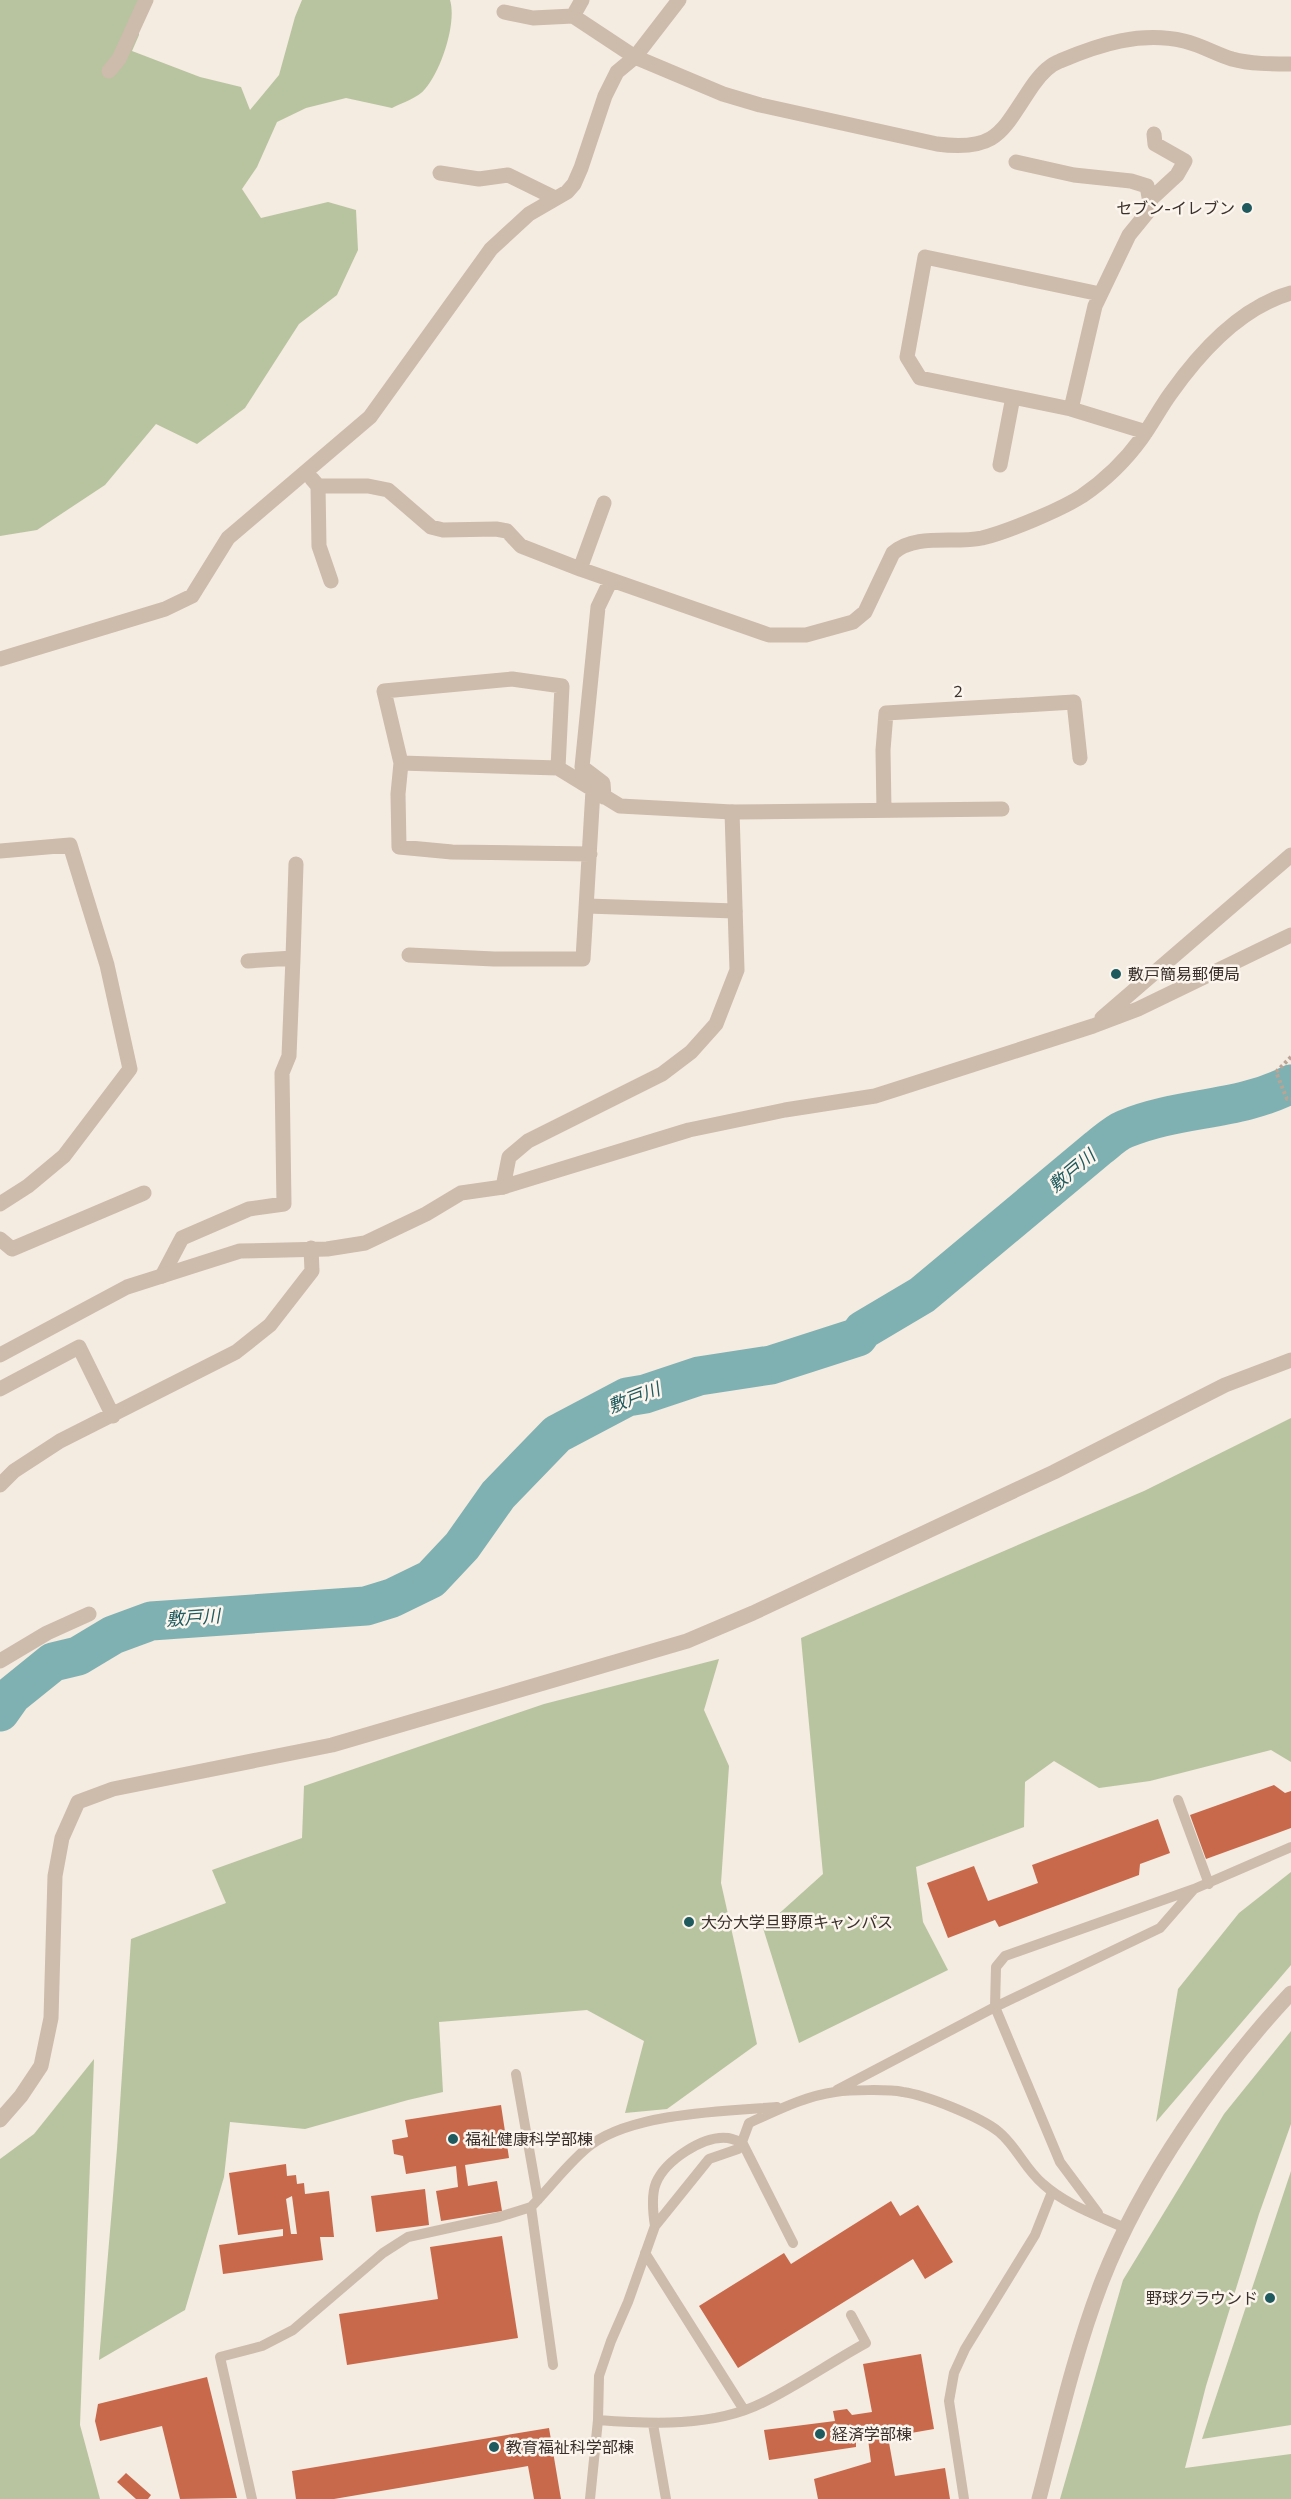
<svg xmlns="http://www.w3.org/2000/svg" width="1291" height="2499" font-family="Commissioner,'Noto Sans JP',sans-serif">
  <rect width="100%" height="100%" fill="#f4ebe1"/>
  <!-- green -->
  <path fill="#b8c4a0" d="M0 0H139V35L132 51 200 77 241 87 250 110 279 75 295 17 302 0H450C457 23 441 71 425 89 419 97 402 103 392 108L346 98 306 108 277 122 257 167 242 189 261 218 328 202 356 210 358 250 337 295 299 324 245 408 197 444 156 424 105 485 37 530 0 536Z
    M1291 1418V1762L1271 1750 1150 1781 1099 1788 1054 1761 1025 1782 1024 1827 916 1867 923 1922 948 1970 799 2043 763 1928 823 1874 801 1638 1144 1491Z
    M719 1659 704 1710 729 1766 721 1883 757 2044 667 2109 625 2113 644 2041 587 2010 439 2022 443 2092 408 2100 305 2129 230 2122 224 2177 185 2310 99 2360 117 2149 131 1939 226 1903 212 1870 302 1838 304 1786 544 1704Z
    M1291 1872V1965L1156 2122 1178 1989 1239 1913Z
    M1291 2031V2124L1259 2214 1206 2386 1185 2468 1291 2454V2499H1060L1123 2280 1224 2114Z
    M94 2059 80 2425 100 2499H0V2159L34 2134Z
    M1291 2171V2425L1202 2439Z"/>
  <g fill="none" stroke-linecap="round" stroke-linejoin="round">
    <!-- river -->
    <path stroke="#7fb0b2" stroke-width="39" d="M0 1712 12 1695 53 1662 78 1656 113 1635 151 1621 366 1606 392 1598 431 1579 462 1546 498 1495 557 1434 627 1397 645 1394 699 1376 771 1365 858 1337 863 1330 922 1295 1098 1148C1106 1142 1115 1133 1125 1129 1180 1106 1237 1112 1291 1084"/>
  </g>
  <!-- building -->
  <path fill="#c8694b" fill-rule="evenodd" d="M1274 1785 1285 1793 1291 1791V1828L1206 1859 1190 1815Z
    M1158 1819 1170 1853 1140 1864 1139 1875 999 1927 995 1920 948 1938 927 1883 974 1866 988 1901 1038 1883 1032 1865Z
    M501 2105 509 2158 465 2165 468 2186 497 2181 502 2211 441 2221 436 2191 458 2187 456 2166 406 2174 403 2156 394 2154 392 2140 408 2137 405 2120Z
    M286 2164 287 2176 296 2175 297 2184 304 2183 305 2194 329 2191 334 2237H320L323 2260 223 2274 219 2245 283 2236V2229L238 2235 229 2173ZM292 2196 297 2234H291L286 2199Z
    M425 2189 429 2225 376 2232 371 2196Z
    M891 2201 900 2216 918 2205 953 2262 925 2279 913 2259 738 2368 699 2306 784 2253 791 2264Z
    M502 2236 518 2338 347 2365 339 2314 438 2299 430 2247Z
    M921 2354 934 2429 888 2437 895 2476 945 2468 950 2499H818L814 2479 871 2462 868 2439 856 2441V2447L769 2460 764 2430 835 2421 833 2411 847 2409 852 2415 872 2412 863 2364Z
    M207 2377 237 2498 180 2499 162 2426 100 2441 95 2421 98 2404Z
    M549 2428 561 2499H534L528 2466 334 2499H296L292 2471Z
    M126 2473 151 2495 148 2499H136L117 2482Z"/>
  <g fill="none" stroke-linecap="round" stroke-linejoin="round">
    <!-- path -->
    <path stroke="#b9a596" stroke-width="4" stroke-dasharray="3 3" stroke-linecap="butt" d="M1291 1057 1276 1072 1287 1099H1291"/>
    <!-- service -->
    <path stroke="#cdbbac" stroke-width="10" d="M1178 1800 1209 1884
      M1194 1889 1005 1956 996 1967 995 2007 1160 1928 1194 1889 1291 1847
      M516 2074 538 2200
      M837 2090 995 2007 1060 2162 1098 2213
      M531 2207C550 2188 571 2159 592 2144 635 2113 724 2111 777 2107
      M793 2243 742 2142 749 2123C776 2111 805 2096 835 2092 850 2090 888 2089 903 2092 926 2095 981 2117 999 2132 1017 2147 1025 2169 1043 2184 1066 2205 1099 2216 1127 2229
      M645 2253 744 2410
      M598 2420 599 2376 611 2341 628 2302 655 2226 709 2159 738 2149 742 2142C738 2141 733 2139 728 2138 703 2135 665 2161 656 2183 651 2195 653 2213 655 2226
      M653 2424 666 2499
      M252 2499 220 2357 262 2346 293 2330 383 2253 408 2237 499 2217 531 2207 553 2365
      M590 2499 598 2420C650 2424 714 2427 762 2403 797 2386 831 2362 866 2343L851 2315
      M964 2499 949 2401 954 2373 965 2349 1035 2235 1052 2192"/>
    <!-- minor -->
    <path stroke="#cdbbac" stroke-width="15" d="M582 0 573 16 635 57 723 94 760 105 937 144C999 152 1002 130 1033 85 1040 75 1049 65 1060 61 1100 44 1141 31 1184 41 1201 45 1216 54 1232 59 1250 64 1272 64 1291 64
      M504 12 533 18 573 16
      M109 71 119 59 146 0
      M1016 162 1074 175 1131 181 1147 186 1151 208 1129 235 1095 306 1071 409 1146 432
      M440 173 479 179 508 175 555 198
      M1150 200 1177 175 1185 161 1155 144 1154 134
      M1071 409 920 378 907 357 925 257 1100 294
      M1000 465 1013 397
      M312 479 318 486 319 546 331 581
      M318 486H368L388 490 431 527 443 530 496 529 507 531 521 546 580 569 604 503
      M580 569 769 635H806L853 622 865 612 893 553C916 533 954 544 982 538 1007 532 1060 510 1082 496 1104 481 1125 461 1141 439 1152 424 1160 408 1171 393 1200 352 1241 307 1291 293
      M0 659 165 609 192 596 228 538 370 417 491 249 529 214 567 192 574 184 581 168 605 96 617 72 635 57 679 0
      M401 763 398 794 399 847 452 852 590 854
      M558 768 562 686 512 679 384 691 401 763 558 768 620 806 732 812 1002 809
      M604 797 603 783 582 767 598 607 611 580
      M884 810 883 750 886 713 1074 702 1080 758
      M0 851 70 845 107 965 130 1069 64 1156 28 1186 0 1204
      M587 906 735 911
      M409 955 494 959H583L593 790
      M293 958 296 864
      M1102 1018 1291 855
      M503 1187 689 1130 785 1110 875 1096 897 1089 1093 1026 1138 1009 1291 935
      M0 1239 12 1249 144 1193
      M162 1276 182 1238 249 1209 284 1204 282 1073 289 1056 293 958 248 961
      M0 1389 79 1347 113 1416
      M0 1485 14 1471 60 1441 236 1352 270 1325 312 1271 311 1248
      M0 1661 47 1633 89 1614
      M0 2120 21 2096 41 2066 51 2018 55 1876 62 1838 78 1802 113 1789 332 1745 687 1641 753 1613 1054 1472 1225 1385 1291 1360
      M1039 2499C1058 2426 1075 2351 1102 2281 1142 2179 1217 2072 1291 1993"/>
    <!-- tertiary -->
    <path stroke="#cdbbac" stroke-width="15" d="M0 1355 127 1287 240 1251 327 1249 365 1243 426 1214 461 1193 503 1187 509 1157 528 1141 662 1074 691 1052 716 1024 737 970 732 812"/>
  </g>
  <!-- markers -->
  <g fill="#1f5a5e" stroke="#fbf5ee" stroke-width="2">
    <circle cx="1247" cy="208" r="6"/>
    <circle cx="1116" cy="974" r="6"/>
    <circle cx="689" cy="1922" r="6"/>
    <circle cx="453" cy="2139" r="6"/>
    <circle cx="1270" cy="2298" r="6"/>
    <circle cx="820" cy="2434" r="6"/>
    <circle cx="494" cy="2447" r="6"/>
  </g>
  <g text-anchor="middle" stroke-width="5" stroke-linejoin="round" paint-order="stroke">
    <!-- poi labels -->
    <g font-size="16" fill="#3b302b" stroke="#fbf5ee" text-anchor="start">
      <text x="1235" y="214" text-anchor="end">セブン-イレブン</text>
      <text x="1128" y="980">敷戸簡易郵便局</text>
      <text x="701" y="1928">大分大学旦野原キャンパス</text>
      <text x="465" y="2145">福祉健康科学部棟</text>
      <text x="1258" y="2304" text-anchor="end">野球グラウンド</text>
      <text x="832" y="2440">経済学部棟</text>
      <text x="506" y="2453">教育福祉科学部棟</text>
    </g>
    <!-- street labels -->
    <g font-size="16" fill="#3b302b" stroke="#fbf5ee">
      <text transform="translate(958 691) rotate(-3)" y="6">2</text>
    </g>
    <!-- water labels -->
    <g font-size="18" font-style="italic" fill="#1f5a5e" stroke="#fbf5ee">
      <text transform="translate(1072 1171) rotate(-40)" y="6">敷戸川</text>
      <text transform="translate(634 1398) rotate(-21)" y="6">敷戸川</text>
      <text transform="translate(193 1618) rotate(-4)" y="6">敷戸川</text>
    </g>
  </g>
</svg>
